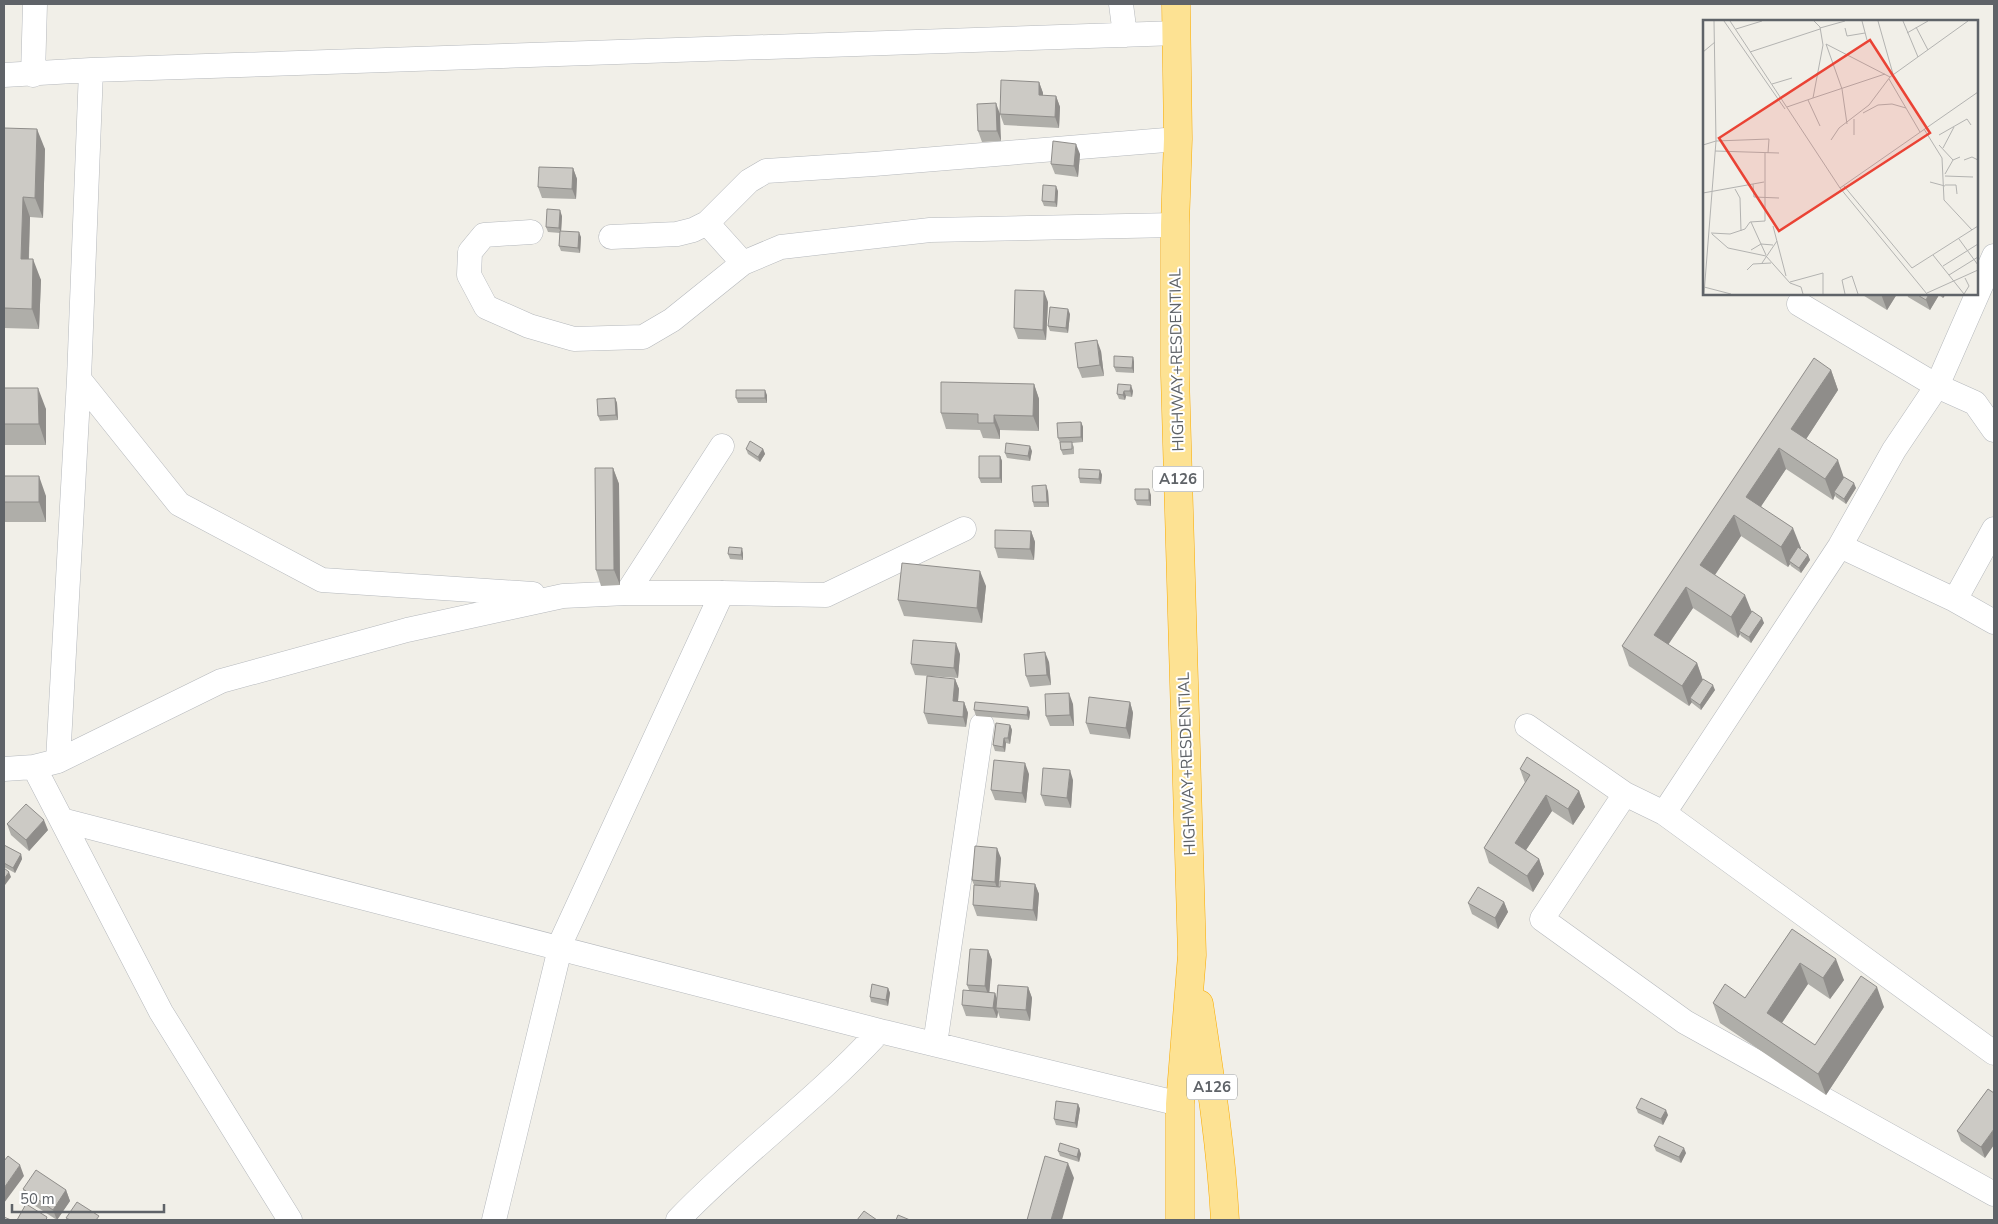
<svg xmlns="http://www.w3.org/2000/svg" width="1998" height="1224" font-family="'Nunito Sans',sans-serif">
  <rect width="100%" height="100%" fill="#f1efe8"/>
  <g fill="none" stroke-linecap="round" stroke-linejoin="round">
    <!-- minor casing -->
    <g stroke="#b5b8bc" stroke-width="25">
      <path id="minor" d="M1121 4 1125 35
        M4 75 91 70 1177 33
        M33 75 35 4
        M707 223 743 263
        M531 232 484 235 470 252 469 275 486 307 529 326 574 339 643 337 672 320 743 263 781 247 930 230 1175 225
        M611 237 677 234 693 230 707 223 749 181 766 171 874 164 1178 139
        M1799 304 1937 386 1975 403 1994 430
        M79 379 179 504 322 580 533 594
        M1840 546 1955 600 1994 622
        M627 593 722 446
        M1955 600 1994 529
        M1527 726 1625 794 1664 813 1994 1053
        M58 761 79 379 91 70
        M34 767 161 1012 290 1220
        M4 769 34 767 58 761 221 681 407 630 563 596 627 593H722L826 595 964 529
        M1625 794 1542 919 1685 1022 1994 1194
        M1664 813 1840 546 1894 450 1937 386 1994 256
        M62 820 884 1032
        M935 1044 982 725
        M494 1220 562 940 722 593
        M678 1220C740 1155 815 1101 877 1034L884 1032 1180 1104"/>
    </g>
    <!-- highway casing -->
    <g stroke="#f9ab00" stroke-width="29">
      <path id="highway" d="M1176 4 1178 139 1175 225V375L1192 955 1180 1104V1220
        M1199 1004C1210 1076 1221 1147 1225 1220"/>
    </g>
    <!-- minor -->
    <use href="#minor" stroke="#fff" stroke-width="24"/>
    <!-- highway -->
    <use href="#highway" stroke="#fde293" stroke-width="28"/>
  </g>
  <!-- wall -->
  <path fill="#afaea9" d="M1039 82 1043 93V96H1056L1060 107 1059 128 1004 125 1000 114Z
    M996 103 1001 141 982 142 978 131Z
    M4 128 45 149 43 218 30 217 29 259 41 280 39 329 4 328Z
    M1080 154 1078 177 1055 174 1051 164Z
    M573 168 577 179 576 199 542 198 538 187Z
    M1058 191 1057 207 1044 206 1042 201Z
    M562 216 561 231 581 237 580 253 561 251 559 246 560 233 548 232 546 227Z
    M1861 294H1897L1887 310Z
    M1907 294H1946L1943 298 1939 295 1930 310 1908 297Z
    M1048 302 1046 340 1018 339 1014 328Z
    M1070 314 1068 333 1050 331 1048 326Z
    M1101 351 1104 376 1082 378 1078 368Z
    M1133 357 1134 362V373L1116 372 1114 367Z
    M1831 370 1838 390 1806 439 1844 477 1856 488 1846 504 1836 497 1835 495 1833 500 1786 469 1761 506 1801 548 1800 549 1808 555 1810 560 1801 573 1791 566 1790 564 1788 567 1741 536 1715 575 1764 623 1751 643 1741 636 1740 634 1738 638 1693 608 1668 645 1697 663 1703 680 1715 690 1701 710 1692 703V702L1689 706 1629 666 1622 646Z
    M1034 384 1039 399V431L1000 430V439L983 438 980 430 946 429 941 413Z
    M1118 384 1133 391 1132 397 1126 396 1125 400 1119 399 1117 394Z
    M4 388 46 409V445H4Z
    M767 395V403H738L736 398Z
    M615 398 617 403 618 420 600 421 598 416Z
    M1081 422 1083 427V442L1072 443 1074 447V454L1063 455 1061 450 1060 443 1058 438Z
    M746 449H763L765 454 760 462 748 454Z
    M1032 451 1030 461 1007 458 1005 453Z
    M1000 456 1002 461V483H981L979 478Z
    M613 468 619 484 620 585 601 586 596 570Z
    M1100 470 1102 475 1101 484 1080 483 1079 478Z
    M4 476 46 496V522H4Z
    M1048 491 1049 507H1034L1033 502Z
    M1151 495V506L1137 505 1135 500Z
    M1031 531 1035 542 1034 560 998 558 995 548Z
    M743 553V560L730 559 728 554Z
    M986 586 982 623 904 616 898 600Z
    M960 654 958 678 915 675 911 664Z
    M1049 662 1051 685 1030 687 1026 676Z
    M955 679 959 689 958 702H964L968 713 966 727 928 724 924 713Z
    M1130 702 1133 713 1130 739 1090 734 1086 723Z
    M1073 704 1074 726H1050L1046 716Z
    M974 710 1030 712 1029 720 976 716Z
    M1010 725 1012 730 1010 744 1006 743 1005 752 995 751 993 745Z
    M1520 769 1579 791 1585 807 1573 825 1552 811 1526 850 1539 859 1544 874 1533 892 1489 863 1484 848 1525 783Z
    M1029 774 1026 803 995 800 991 790Z
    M1073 780 1071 808 1045 806 1041 795Z
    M7 824 48 830 29 851 11 835Z
    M4 845 21 854 22 859 15 873 4 867Z
    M1001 858 999 887 1035 884 1039 894 1037 921 977 916 973 905 974 885 972 880Z
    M1504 902 1508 912 1498 929 1472 914 1468 903Z
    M1792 929 1844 980 1830 999 1808 984 1782 1023 1815 1045 1884 1007 1826 1095 1720 1023 1713 1003 1745 998Z
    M988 950 992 960 989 992 995 993 997 999 1028 987 1032 998 1030 1021 1000 1018 998 1012 997 1018 966 1016 962 1005 969 990 967 985Z
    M888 988 890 993 888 1006 871 1002 870 997Z
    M1988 1089 1985 1158 1961 1141 1957 1131Z
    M1078 1104 1080 1109 1077 1128 1056 1125 1054 1119Z
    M1636 1108 1668 1115 1663 1125 1638 1113Z
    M1654 1146 1686 1153 1681 1163 1656 1151Z
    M1079 1149 1081 1154 1079 1162 1060 1156 1058 1151Z
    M23 1189 66 1190 70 1201 57 1220 26 1200Z"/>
  <!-- shaded-wall -->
  <path fill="#8f8d8a" d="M1039 82 1043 93 1042 106 1039 95Z
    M1056 96 1060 107 1059 128 1055 117Z
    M996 103 1000 114 1001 141 997 131Z
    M37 129 45 149 43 218 35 198Z
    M1076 144 1080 154 1078 177 1074 166Z
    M573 168 577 179 576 199 572 189Z
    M1056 186 1058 191 1057 207 1055 202Z
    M23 197 30 217 28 279 21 259Z
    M560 210 562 216 561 233 559 228Z
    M579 232 581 237 580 253 578 248Z
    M33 259 41 280 39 329 32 309Z
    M1044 291 1048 302 1046 340 1043 330Z
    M1881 294H1897L1887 310Z
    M1929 294H1938L1939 295 1930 310 1926 300Z
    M1942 294H1946L1943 298Z
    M1068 309 1070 314 1068 333 1066 328Z
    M1097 340 1101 351 1104 376 1100 365Z
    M1133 357 1134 362V373L1132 368Z
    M1831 370 1838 390 1799 450 1791 429Z
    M1034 384 1039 399V431L1033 416Z
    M1131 385 1133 391 1132 397 1130 391Z
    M38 388 46 409V445L39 424Z
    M765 390 767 395V403L765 398Z
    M1124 391 1126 396 1125 400 1123 395Z
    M615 398 617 403 618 420 616 415Z
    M994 415 1000 430V439L994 423Z
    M1081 422 1083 427V442L1081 437Z
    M1030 446 1032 451 1030 461 1028 456Z
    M1779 448 1786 469 1754 517 1746 497Z
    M763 449 765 454 760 462 758 457Z
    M1000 456 1002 461V483L1000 478Z
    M1838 460 1845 481 1834 492 1835 495 1833 500 1825 479Z
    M613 468 619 484 620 585 614 570Z
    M1100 470 1102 475 1101 484 1099 479Z
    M39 476 46 496V522L39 502Z
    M1854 483 1856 488 1846 504 1844 499Z
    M1046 485 1048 491 1049 507 1047 502Z
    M1149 489 1151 495V506L1149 500Z
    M1734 515 1741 536 1708 585 1700 565Z
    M1793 528 1801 548 1791 563 1789 561 1790 564 1788 567 1781 547Z
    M1031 531 1035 542 1034 560 1030 549Z
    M742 548 743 553V560L741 555Z
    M1808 555 1810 560 1801 573 1799 568Z
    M980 571 986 586 982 623 977 608Z
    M1686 587 1693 608 1661 655 1654 635Z
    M1745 595 1753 615 1739 631 1740 634 1738 638 1731 617Z
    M1762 618 1764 623 1751 643 1749 637Z
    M956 643 960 654 958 678 954 668Z
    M1045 652 1049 662 1051 685 1047 675Z
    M1697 663 1704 684 1690 698 1692 702 1689 706 1682 686Z
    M955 679 959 689 957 712 953 701Z
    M1713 685 1715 690 1701 710 1700 705Z
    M1069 693 1073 704 1074 726 1070 715Z
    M964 702 968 713 966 727 963 717Z
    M1130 702 1133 713 1130 739 1126 728Z
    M1028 707 1030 712 1029 720 1027 715Z
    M1010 725 1012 730 1010 744 1008 738Z
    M1004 738 1006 743 1005 752 1003 747Z
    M1025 763 1029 774 1026 803 1022 793Z
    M1070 770 1073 780 1071 808 1067 798Z
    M1579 791 1585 807 1573 825 1568 809Z
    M1546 795 1552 811 1520 859 1515 843Z
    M44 820 48 830 29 851 26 840Z
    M997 848 1001 858 998 892 995 882Z
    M21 854 22 859 15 873 13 868Z
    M1539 859 1544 874 1533 892 1527 876Z
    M9 872 11 877 5 885 4 879Z
    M1035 884 1039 894 1037 921 1033 910Z
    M1504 902 1508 912 1498 929 1495 918Z
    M988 950 992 960 989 997 985 986Z
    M1836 959 1844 980 1830 999 1823 978Z
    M1800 963 1808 984 1775 1033 1767 1013Z
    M1028 987 1032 998 1030 1021 1026 1010Z
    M1877 987 1884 1007 1826 1095 1818 1074Z
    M888 988 890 993 888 1006 886 1000Z
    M995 993 998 1003 996 1008 998 1012 997 1018 993 1008Z
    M1078 1104 1080 1109 1077 1128 1075 1123Z
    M1666 1110 1668 1115 1663 1125 1661 1119Z
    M1994 1129V1145L1985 1158 1981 1147Z
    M1684 1148 1686 1153 1681 1163 1679 1157Z
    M1079 1149 1081 1154 1079 1162 1077 1157Z
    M1068 1163 1074 1178 1062 1220H1051Z
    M20 1165 24 1176 4 1203V1188Z
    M66 1190 70 1201 57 1220 53 1210Z"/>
  <!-- building -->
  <path fill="#cccac5" stroke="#8f8d8a" d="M1001 80 1039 82V95L1056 96 1055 117 1000 114Z
    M996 103 997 131H978L977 104Z
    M4 128 37 129 35 198 23 197 21 259H33L32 309 4 308Z
    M1053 141 1076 144 1074 166 1051 164Z
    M539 167 573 168 572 189 538 187Z
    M1043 185 1056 186 1055 202 1042 201Z
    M547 209 560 210 559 228 546 227Z
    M560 231 579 232 578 248 559 246Z
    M1015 290 1044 291 1043 330 1014 328Z
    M1916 294H1929L1926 300Z
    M1050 307 1068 309 1066 328 1048 326Z
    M1097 340 1100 365 1078 368 1075 343Z
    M1114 356 1133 357 1132 368 1114 367Z
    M1814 358 1831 370 1791 429 1838 460 1825 479 1779 448 1746 497 1793 528 1781 547 1734 515 1700 565 1745 595 1731 617 1686 587 1654 635 1697 663 1682 686 1622 646Z
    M941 382 1034 384 1033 416 994 415V423H978V414L941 413Z
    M1118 384 1131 385 1130 391H1124L1123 395 1117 394Z
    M4 388H38L39 424H4Z
    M736 390H765V398H736Z
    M615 398 616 415 598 416 597 399Z
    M1081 422V437L1058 438 1057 423Z
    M750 441 763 449 758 457 746 449Z
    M1060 442H1072V449L1061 450Z
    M1006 443 1030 446 1028 456 1005 453Z
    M979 456H1000V478H979Z
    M595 468H613L614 570H596Z
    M1079 469 1100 470 1099 479 1079 478Z
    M4 476H39V502H4Z
    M1844 477 1854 483 1844 499 1834 492Z
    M1046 485 1047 502H1033L1032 486Z
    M1135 489H1149V500H1135Z
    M995 530 1031 531 1030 549 995 548Z
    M729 547 742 548 741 555 728 554Z
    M1798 547 1808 555 1799 568 1789 561Z
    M902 563 980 571 977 608 898 600Z
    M1752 611 1762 618 1749 637 1739 631Z
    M913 640 956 643 954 668 911 664Z
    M1045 652 1047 675 1026 676 1024 654Z
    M927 676 955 679 953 701 964 702 963 717 924 713Z
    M1703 679 1713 685 1700 705 1690 698Z
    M1069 693 1070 715 1046 716 1045 694Z
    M1089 697 1130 702 1126 728 1086 723Z
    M975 702 1028 707 1027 715 974 710Z
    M996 723 1010 725 1008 738H1004L1003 747 993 745Z
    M1527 757 1579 791 1568 809 1546 795 1515 843 1539 859 1527 876 1484 848 1530 775 1520 769Z
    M994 760 1025 763 1022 793 991 790Z
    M1043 768 1070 770 1067 798 1041 795Z
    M26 804 44 820 26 840 7 824Z
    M4 845 21 854 13 868 4 863Z
    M975 846 997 848 995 882 972 880Z
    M4 868 9 872 4 879Z
    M1000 881 1035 884 1033 910 973 905 974 885 1000 887Z
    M1478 887 1504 902 1495 918 1468 903Z
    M1792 929 1836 959 1823 978 1800 963 1767 1013 1815 1045 1861 976 1877 987 1818 1074 1713 1003 1725 984 1745 998Z
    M970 949 988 950 985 986 967 985Z
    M872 984 888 988 886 1000 870 997Z
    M998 985 1028 987 1026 1010 996 1008Z
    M963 990 995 993 993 1008 962 1005Z
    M1988 1089 1994 1093V1129L1981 1147 1957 1131Z
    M1641 1098 1666 1110 1661 1119 1636 1108Z
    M1056 1101 1078 1104 1075 1123 1054 1119Z
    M1659 1136 1684 1148 1679 1157 1654 1146Z
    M1060 1143 1079 1149 1077 1157 1058 1151Z
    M8 1156 20 1165 4 1188V1161Z
    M1045 1156 1068 1163 1051 1220H1027Z
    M36 1170 66 1190 53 1210 23 1189Z
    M77 1202 99 1216 96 1220H70L66 1218Z
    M26 1204 47 1217 46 1220H17Z
    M864 1211 877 1220H857Z
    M898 1215 910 1220H896Z
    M4 1217 11 1220H4Z"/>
  <g text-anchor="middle" stroke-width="4" stroke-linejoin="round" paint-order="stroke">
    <!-- shield labels -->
    <g fill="#fff" stroke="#8f9295" stroke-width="1">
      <rect x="1153" y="466.5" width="50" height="25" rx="4"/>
      <rect x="1187" y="1074.5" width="50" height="25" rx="4"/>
    </g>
    <g font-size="15" font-weight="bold" fill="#5f6368">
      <text x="1178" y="484">A126</text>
      <text x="1212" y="1092">A126</text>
    </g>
    <!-- street labels -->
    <g font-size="16" fill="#5f6368" stroke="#fff">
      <text transform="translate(1176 360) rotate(-91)" y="6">HIGHWAY+RESDENTIAL</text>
      <text transform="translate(1186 764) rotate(-92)" y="6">HIGHWAY+RESDENTIAL</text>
    </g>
  </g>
  <!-- overview -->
  <g transform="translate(1703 20)">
    <rect width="275" height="275" fill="#f1efe8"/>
    <path fill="none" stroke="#b3b3b1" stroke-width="1" d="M21 1 82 89M27 1 137 168 224 274M159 1 164 20M175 1 190 54M200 1 215 37M213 7 225 30M117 8 142 1M142 8 144 16 162 13M33 9 59 1M204 13 225 1M123 24 139 69 144 104M123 24 187 57M0 32 12 22M47 32 117 9M186 59 217 112M69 64 89 58M110 78 182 54M105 80 117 106M84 87 110 78 120 25 117 7 111 1M160 93 175 85 189 84 203 88M151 99V115M221 109 239 138 241 180 269 210M236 115 264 99 268 105M128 120 136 108 166 85 187 57 265 1M0 125 13 121 66 119 65 133M236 125 250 140 257 137M240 128 251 107M12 131 76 133M261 140 269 137 275 140M242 154 250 140M242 156 270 157M227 162 242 166M50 164 51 177 76 178M242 165H253L254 174M141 166 209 248M137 168 275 72M32 169 37 178 38 211M0 173 61 162M48 202 63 235M70 206 83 256M8 213 27 214 42 209 47 202 62 201V133M9 214 25 228 63 236 87 263 98 267 100 274M256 219 275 245M48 230 58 224 70 225M230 235 261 274M59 243 74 221M240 246 275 224M209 248 275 206M44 250 50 244 68 243M246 255 275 237M87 262 120 253V274M1 267 28 274M224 273 275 250M1 274 13 121 11 1M142 274 139 260 149 256 155 274M261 274 266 266 262 258"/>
    <path fill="#ea4335" fill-opacity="0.15" stroke="#ea4335" stroke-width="2.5" d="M167 20 227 113 76 211 16 118Z"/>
    <rect width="275" height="275" fill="none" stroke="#5f6368" stroke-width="2.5"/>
  </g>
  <!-- border -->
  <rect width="1998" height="1224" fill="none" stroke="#5f6368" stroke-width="10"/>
  <!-- scale -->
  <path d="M12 1204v8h152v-8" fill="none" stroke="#5f6368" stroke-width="2.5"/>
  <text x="20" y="1204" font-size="15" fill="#5f6368" stroke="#ffffff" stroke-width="4" paint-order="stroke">50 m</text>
</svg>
